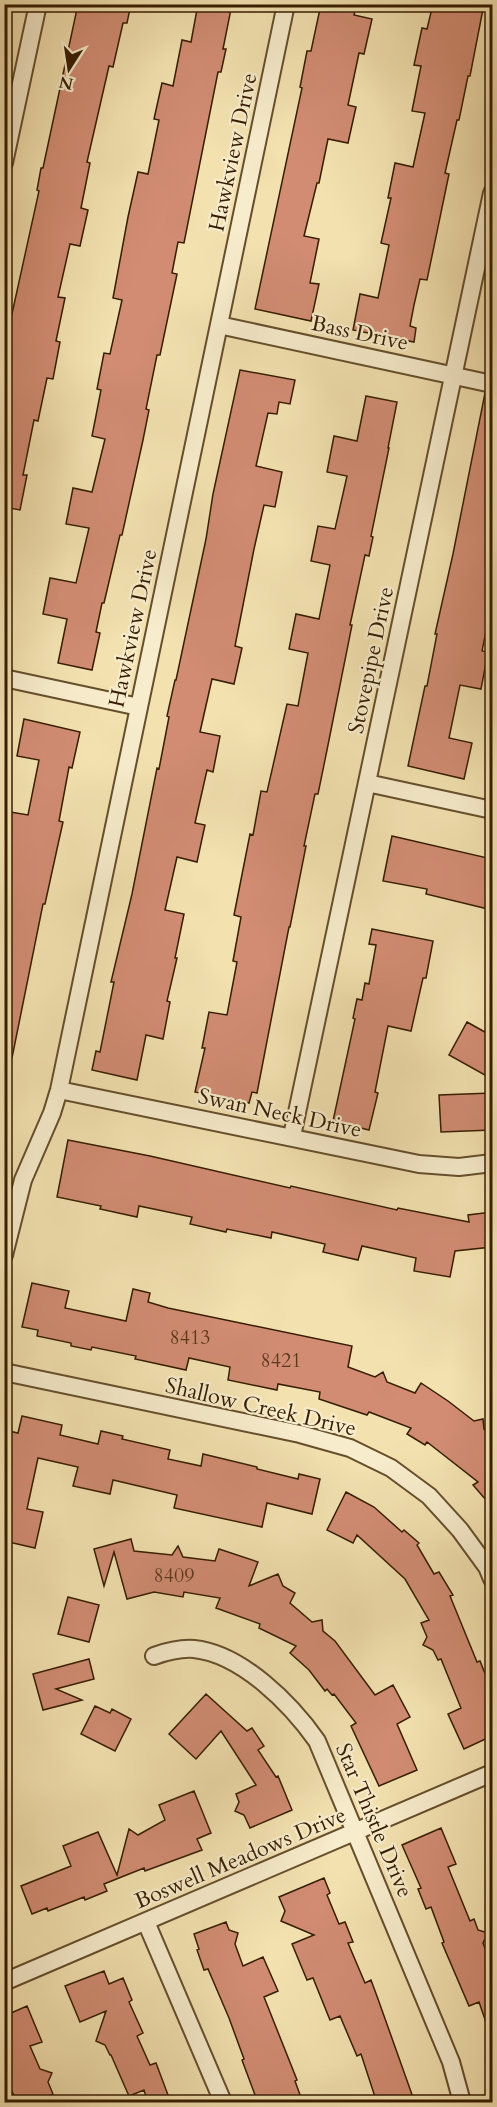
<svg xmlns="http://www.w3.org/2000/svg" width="497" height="2107" font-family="Cardo,serif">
  <rect width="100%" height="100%" fill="#f3e1b0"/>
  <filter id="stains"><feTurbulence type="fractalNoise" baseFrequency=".00333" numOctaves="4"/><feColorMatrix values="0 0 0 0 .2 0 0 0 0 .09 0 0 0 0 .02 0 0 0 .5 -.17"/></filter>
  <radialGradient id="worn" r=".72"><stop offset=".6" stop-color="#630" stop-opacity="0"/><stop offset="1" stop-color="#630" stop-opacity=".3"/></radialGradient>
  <!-- building -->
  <path fill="#d18c73" stroke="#361d00" stroke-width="1.5" d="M78 4H131L127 23H123L113 67 109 66 87 162 90 163 81 208 88 210 80 246 70 244 58 297 65 298 56 341 60 342 53 379 47 378 38 421 34 420 23 475H27L20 510 4 507V350L39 191 37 190 41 168H43Z
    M198 4H232L223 49H226L221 72H218L184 243 178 242 172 273 177 274 160 355H157L146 409 149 410 143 440 122 535H120L104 603H102L96 632 100 633 92 670 58 663 67 619 43 614 50 578 76 583 89 528 66 524 73 488 92 492 105 439 92 436 101 390 97 389 104 353 110 354 122 300 113 298 128 217 138 172 148 174 159 120 154 119 162 83 173 86 182 40 191 42Z
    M321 4H357L354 15 372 19 364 54 359 53 348 105 356 107 348 143 328 139 319 183H317L304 236 319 239 310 283 319 284 311 321 255 309 302 88 300 87 307 51H311Z
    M433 4H484L470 76H468L459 120H457L445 173 449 174 427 280 420 279 414 305 410 326 416 328 414 342 353 330 360 294 378 298 389 245 381 243 391 198H388L395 163 413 167 425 113 412 111 421 66 414 65 422 28 427 29Z
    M240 370 295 380 290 404 279 402 277 414 268 413 256 466 282 472 275 507 264 505 254 549 235 646 242 648 234 684 212 679 200 732 220 736 213 772 207 770 195 823 205 825 197 862 177 857 165 910 184 914 175 958H177L167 1001 170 1002 163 1039 146 1035 137 1080 92 1070 96 1051 100 1052 114 982H111L132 894 157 768 159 769 169 717 167 716 175 680H176L206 539 213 494Z
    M485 393 492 394V532L487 561 492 562V602L482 651 488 652 481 689 460 685 449 738 472 743 464 779 408 766 425 686H427L437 634H435L453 554Z
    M366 396 397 402 388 448H389L371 536 373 537 369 556 365 555 350 625H352L327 750 318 794H315L304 846H306L290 927H289L257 1093 252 1092 249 1103 195 1092 205 1048H202L209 1012 227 1015 237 962 233 961 241 917 234 915 250 834 253 835 261 791 267 792 287 704 298 706 308 653 289 649 296 614 319 619 330 565 311 561 318 526 335 529 347 476 327 472 334 436 357 441Z
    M24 719 80 732 72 768 69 767 59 821 63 822 59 840 45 904H43L12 1058 4 1057V926L10 896 4 895V811L28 815 39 760 17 756Z
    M392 836 492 859V910L426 894 427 889 383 881Z
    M372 929 433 941 426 978H423L411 1031 388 1026 375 1092 378 1093 369 1130 333 1121 355 1019 353 1018 357 999 362 1000 365 983 369 984 376 945 369 944Z
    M467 1022 492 1036V1079L449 1055Z
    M492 1093V1130L441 1132 439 1095Z
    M68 1140 150 1156 290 1188 291 1186 397 1210 398 1208 469 1222 468 1215 492 1212V1247L455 1251 450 1277 414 1271 416 1258 362 1246 358 1260 323 1252 325 1244 272 1232 271 1238 227 1229 226 1232 190 1224 192 1217 139 1206 137 1217 100 1209 101 1206 57 1197Z
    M32 1283 69 1291 65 1308 126 1321 133 1289 150 1293 148 1302 168 1308 352 1346 348 1367 375 1377 383 1372 387 1382 415 1393 421 1383 448 1401 474 1421 483 1419 484 1429 492 1435V1507L473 1485 478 1482 427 1442 425 1445 407 1434 411 1428 369 1412 367 1415 319 1399 320 1392 278 1384 277 1390 228 1380 230 1367 189 1358 186 1370 135 1359 136 1356 92 1347 91 1350 71 1346V1343L37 1336 38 1330 22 1327Z
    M22 1416 62 1425 60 1435 98 1444 101 1431 123 1436 122 1439 170 1450 168 1459 201 1466 203 1454 257 1467V1469L298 1479 299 1474 320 1479 312 1514 267 1503 262 1527 174 1508 177 1495 113 1480 110 1494 73 1486 78 1467 38 1458 27 1509 43 1512 35 1548 4 1541V1430L18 1433Z
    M346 1492 374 1507 402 1532 404 1530 419 1543 417 1545 434 1574 439 1572 453 1595 450 1596 477 1662 480 1661 492 1691V1736L464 1749 448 1714 461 1708 441 1659 438 1660 433 1650 423 1645 427 1637 421 1623 429 1620 405 1579 357 1535 353 1543 327 1530Z
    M131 1539 134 1551 172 1555 178 1546 183 1557 215 1561 219 1549 258 1562 249 1586 278 1574 283 1586 295 1593 290 1603 312 1622 322 1620 323 1631 335 1641 375 1695 393 1685 410 1717 397 1724 417 1770 379 1786 351 1726 356 1723 334 1694 332 1695 327 1689 325 1691 309 1670 290 1653 296 1646 259 1628 260 1624 216 1608 220 1598 184 1592 183 1597 154 1592 127 1599 114 1552 104 1586 94 1549Z
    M68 1597 99 1605 89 1642 58 1634Z
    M89 1659 94 1679 56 1689 82 1700 43 1710 33 1674Z
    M206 1694 247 1731 252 1728 264 1746 258 1750 276 1777 278 1776 292 1810 250 1828 244 1815 235 1811 239 1802 236 1794 256 1785 221 1731 196 1759 169 1734Z
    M95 1706 110 1713 112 1709 131 1719 115 1751 81 1734Z
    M194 1791 211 1833 197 1839 202 1850 145 1871 144 1868 104 1884 107 1891 85 1900 84 1897 48 1911 47 1908 32 1914 21 1886 71 1866 63 1846 98 1832 117 1875 129 1829 138 1835 165 1820 159 1805Z
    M441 1828 456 1864 448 1867 470 1921 474 1919 478 1930 488 1933 483 1943 492 1966V2034H490L479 2002 469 2006 442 1943 444 1942 431 1907 426 1909 418 1889 421 1888 402 1845Z
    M324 1878 330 1893 327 1895 339 1924 345 1922 353 1942 348 1943 365 1983 371 1980 378 1999 415 2103H377L361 2054 357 2056 340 2016 330 2020 313 1978 307 1980 292 1944 314 1935 281 1921 285 1911 279 1897Z
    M226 1922 229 1930 238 1933 235 1944 243 1966 263 1957 278 1991 264 1997 297 2080 295 2081 303 2103H258L242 2060 244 2059 229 2018 208 1969 204 1970 197 1950 199 1949 194 1934Z
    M104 1971 109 1984 123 1978 132 2000 129 2002 143 2033 137 2036 150 2065 156 2063 171 2103H148L144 2090 129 2096 111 2055H110L105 2045 96 2041 106 2011 80 2022 65 1986Z
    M27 2006 42 2042 30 2046 40 2069 52 2073 48 2082 53 2094 33 2103H18L4 2076V2016Z"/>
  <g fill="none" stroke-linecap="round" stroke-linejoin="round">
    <!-- street casing -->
    <g stroke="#654e2c" stroke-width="20">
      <path id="street" d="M4 163 38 4
        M219 325 492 384
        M4 678 139 707
        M367 783 492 810
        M59 1090 419 1164 459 1167 492 1163
        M292 1136 492 193
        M4 1255 23 1180 52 1113 59 1090 286 4
        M4 1372 300 1434 350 1448 391 1468 429 1496 460 1530 487 1567 492 1579
        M154 1656C168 1651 180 1648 194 1649 242 1654 291 1704 317 1741L451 2062 462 2102
        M146 1922 223 2102
        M4 1982 492 1773"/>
    </g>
    <!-- street -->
    <use href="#street" stroke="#f7eccc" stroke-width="16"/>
  </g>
  <g text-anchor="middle" stroke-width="4.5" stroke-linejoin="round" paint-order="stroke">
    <!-- number labels -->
    <g font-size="20" fill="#5d391d">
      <text x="190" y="1344">8413</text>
      <text x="281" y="1367">8421</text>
      <text x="174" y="1582">8409</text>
    </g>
    <!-- street labels -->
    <g font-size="22" fill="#361d00" stroke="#f7eccc">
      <text transform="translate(232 152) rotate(-78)" y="8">Hawkview Drive</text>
      <text transform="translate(360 332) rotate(12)" y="8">Bass Drive</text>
      <text transform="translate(132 628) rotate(-78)" y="8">Hawkview Drive</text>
      <text transform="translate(370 660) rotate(-78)" y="8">Stovepipe Drive</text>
      <text transform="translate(280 1112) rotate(12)" y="8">Swan Neck Drive</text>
      <text transform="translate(261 1406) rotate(13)" y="8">Shallow Creek Drive</text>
      <text transform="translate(375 1820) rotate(67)" y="8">Star Thistle Drive</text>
      <text transform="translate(240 1857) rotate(-23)" y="8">Boswell Meadows Drive</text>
    </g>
  </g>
  <!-- margin -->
  <rect width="497" height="2107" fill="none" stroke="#f3e1b0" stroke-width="24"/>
  <rect x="6" y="6" width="485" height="2095" fill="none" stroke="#361d00" stroke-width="3"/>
  <rect x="12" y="12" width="473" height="2083" fill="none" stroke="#361d00" stroke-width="1.5"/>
  <!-- north arrow -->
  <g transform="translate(69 69) rotate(192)" stroke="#f7eccc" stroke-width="4.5" paint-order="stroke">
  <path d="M0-4.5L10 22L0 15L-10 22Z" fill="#361d00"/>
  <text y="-9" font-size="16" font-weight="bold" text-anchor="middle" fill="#361d00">N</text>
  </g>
  <rect width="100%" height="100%" filter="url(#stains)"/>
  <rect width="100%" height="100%" fill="url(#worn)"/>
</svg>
